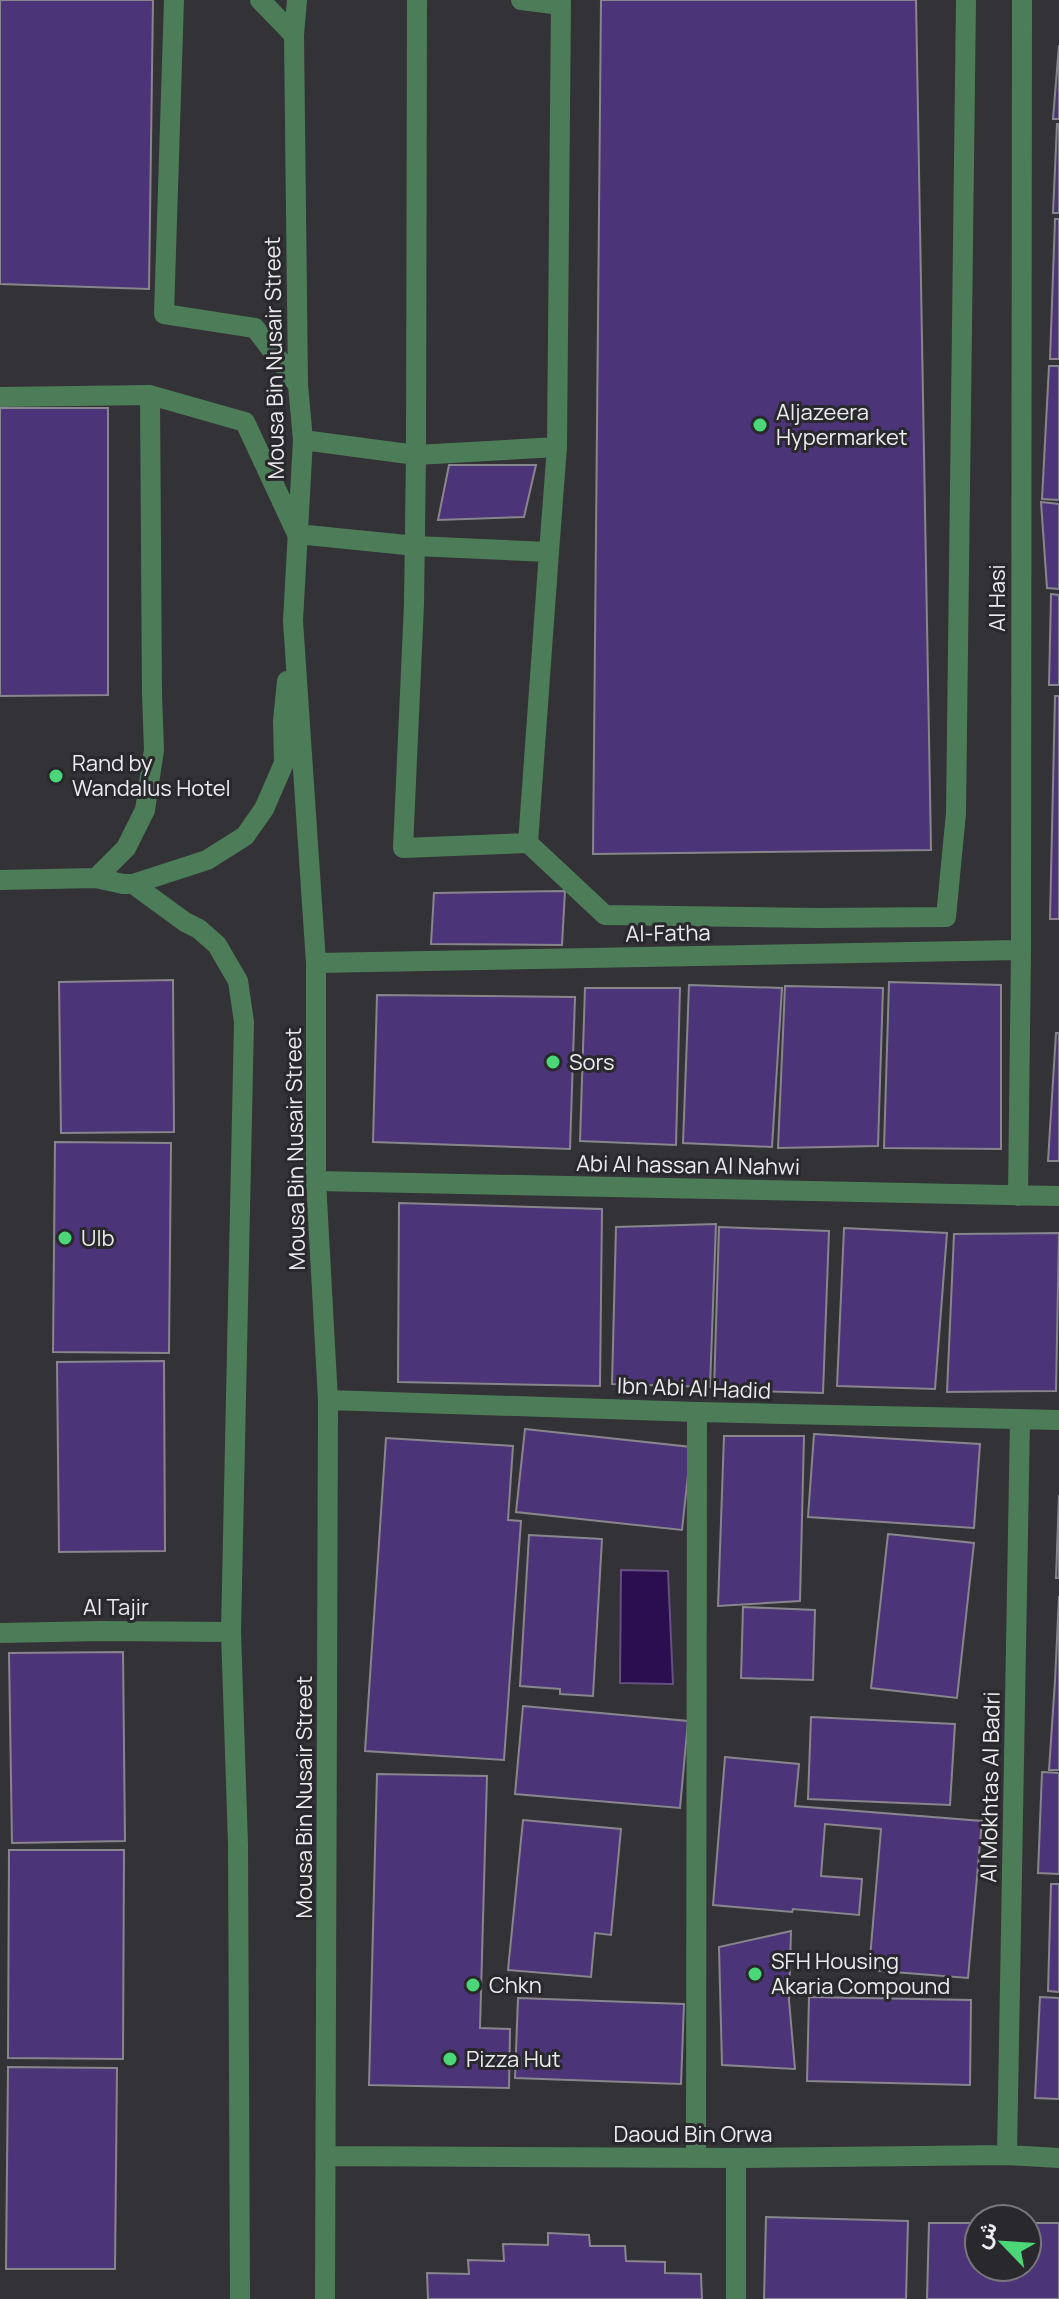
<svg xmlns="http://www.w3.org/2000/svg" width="1059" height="2299" font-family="Manrope,Vazirmatn,sans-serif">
  <rect width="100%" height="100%" fill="#333236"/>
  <!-- water -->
  <path fill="#2b0e50" stroke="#65507f" stroke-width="2" d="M621 1570 668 1571 673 1684 620 1683Z"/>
  <!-- building -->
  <path fill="#4c3478" stroke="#88868c" stroke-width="2" d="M0 0H153L149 289 0 284Z
    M601 0H916L931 850 593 854Z
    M1059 45V119H1053Z
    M1057 124H1059V213H1053Z
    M1055 219H1059V359H1050Z
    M1049 366H1059V500L1042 499Z
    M0 408H108V695L0 696Z
    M449 465H536L524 517 438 520Z
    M1041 502 1059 504V589L1047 588Z
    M1051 594 1059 595V685H1049Z
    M1055 696H1059V919H1050Z
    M565 891 562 945 431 944 434 893Z
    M173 980 174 1132 61 1133 59 982Z
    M889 982 1001 985V1149L884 1148Z
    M689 985 782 988 772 1147 683 1143Z
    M785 986 883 988 878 1146 778 1148Z
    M585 988H680L676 1145 580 1141Z
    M377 995 575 997 570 1149 373 1142Z
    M1056 1033H1059V1161H1048Z
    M55 1142 171 1143 169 1353 53 1352Z
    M399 1203 602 1209 600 1386 398 1382Z
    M716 1224 710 1387 612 1384 616 1227Z
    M719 1227 829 1231 823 1393 714 1390Z
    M844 1228 947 1233 935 1389 837 1386Z
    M1059 1233 1056 1391 947 1392 954 1234Z
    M164 1361 165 1551 59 1552 57 1362Z
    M525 1429 691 1447 682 1530 516 1512Z
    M814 1434 980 1444 974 1528 808 1517Z
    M724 1436H804L800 1601 718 1606Z
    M386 1438 513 1446 508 1520 521 1521 504 1760 365 1751Z
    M1059 1495V1578H1056Z
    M888 1534 974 1543 957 1698 871 1688Z
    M529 1535 602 1539 593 1696 560 1694V1689L520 1686Z
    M1059 1596V1770H1049L1055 1681Z
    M743 1607 815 1610 813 1680 741 1678Z
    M123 1652 125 1841 12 1843 9 1653Z
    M523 1706 688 1721 680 1808 515 1794Z
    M811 1717 955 1724 950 1805 808 1799Z
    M725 1757 799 1764 795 1806 982 1821 968 1978 869 1970 881 1829 825 1824 821 1876 862 1879 859 1915 793 1909 792 1912 713 1905Z
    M1042 1772 1059 1773V1874L1038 1873Z
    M377 1774 487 1776 480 2028 510 2029 509 2088 369 2085Z
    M523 1820 621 1829 611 1935 595 1933 591 1977 508 1970Z
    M9 1850H124L123 2059 8 2058Z
    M1051 1884H1059V1992L1048 1991Z
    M791 1931 789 2000 795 2069 722 2065 719 1947Z
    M809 1997 971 2000 970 2085 807 2081Z
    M1040 1997 1059 1998V2099L1035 2098Z
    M518 1998 684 2004 681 2084 515 2078Z
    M8 2067 117 2068 115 2269H6Z
    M766 2217 908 2221 906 2299H764Z
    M929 2223H979V2267H1027V2223H1059V2299H927Z
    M548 2233 589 2235 590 2246H625L626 2261 665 2262V2273L701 2274 702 2299H428L427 2273 469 2274 468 2260 504 2261 503 2244 548 2245Z"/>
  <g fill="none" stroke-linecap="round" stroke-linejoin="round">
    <!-- minor -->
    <path stroke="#4d7d58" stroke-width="20" d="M174 0 164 314 255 328 298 385
      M260 0 294 35
      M297 0 294 35 298 385 303 440 293 621 316 963V1181L328 1400 325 2299
      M417 0 416 455 557 447 561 0
      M521 0 561 5
      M0 397 150 395 245 422 297 534 416 546 549 552 557 447
      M303 440 416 455 414 604 403 848 528 843 605 915 818 918 946 917 956 813 966 0
      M528 843 549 552
      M96 878 126 848 145 810 154 750 152 694 150 395
      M0 880 96 878 123 884H133L185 922 199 929 217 945 238 981 244 1022 231 1632 238 1844 240 2299
      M133 884 207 860 245 836 264 809 284 763 283 721 287 681
      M316 963 1021 950
      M316 1181 1059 1196
      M1018 1196 1021 950 1022 0
      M328 1400 697 1412 1059 1420
      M0 1633 102 1631 231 1632
      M1007 2155 1020 1420
      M327 2156 736 2158 1007 2155 1059 2158
      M696 2158 697 1412
      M736 2299V2158"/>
  </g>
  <!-- markers -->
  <g fill="#4bd677" stroke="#29282c" stroke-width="3">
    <circle cx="760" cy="425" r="8"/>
    <circle cx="56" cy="776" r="8"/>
    <circle cx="553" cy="1062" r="8"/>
    <circle cx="65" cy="1238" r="8"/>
    <circle cx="755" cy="1974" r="8"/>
    <circle cx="473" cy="1985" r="8"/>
    <circle cx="450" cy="2059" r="8"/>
  </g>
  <g text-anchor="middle" stroke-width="6" stroke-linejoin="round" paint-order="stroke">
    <!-- street labels -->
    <g font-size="22" fill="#ecebee" stroke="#29282c">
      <text transform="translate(274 358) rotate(-91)" y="8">Mousa Bin Nusair Street</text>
      <text transform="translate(997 598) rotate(-90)" y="8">Al Hasi</text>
      <text transform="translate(668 933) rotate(-1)" y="8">Al-Fatha</text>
      <text transform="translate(295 1149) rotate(-91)" y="8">Mousa Bin Nusair Street</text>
      <text transform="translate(688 1165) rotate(1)" y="8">Abi Al hassan Al Nahwi</text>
      <text transform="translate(694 1388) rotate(2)" y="8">Ibn Abi Al Hadid</text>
      <text x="116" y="1615">Al Tajir</text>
      <text transform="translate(990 1787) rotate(-89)" y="8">Al Mokhtas Al Badri</text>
      <text transform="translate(304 1797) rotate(-90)" y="8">Mousa Bin Nusair Street</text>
      <text x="693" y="2142">Daoud Bin Orwa</text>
    </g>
    <!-- poi labels -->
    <g font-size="22" fill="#ecebee" stroke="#29282c" text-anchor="start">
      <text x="776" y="420">Aljazeera<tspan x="776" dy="25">Hypermarket</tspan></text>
      <text x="72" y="771">Rand by<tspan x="72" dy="25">Wandalus Hotel</tspan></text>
      <text x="569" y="1070">Sors</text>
      <text x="81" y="1246">Ulb</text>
      <text x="771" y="1969">SFH Housing<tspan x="771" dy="25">Akaria Compound</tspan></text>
      <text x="489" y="1993">Chkn</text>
      <text x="466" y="2067">Pizza Hut</text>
    </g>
  </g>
  <!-- north arrow -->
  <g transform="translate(1003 2243) rotate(295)"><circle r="38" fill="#29282c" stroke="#77767a" stroke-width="2"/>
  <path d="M0-6L14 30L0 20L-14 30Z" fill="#4bd677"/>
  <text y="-12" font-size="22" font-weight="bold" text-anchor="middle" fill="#ecebee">ش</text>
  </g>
</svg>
